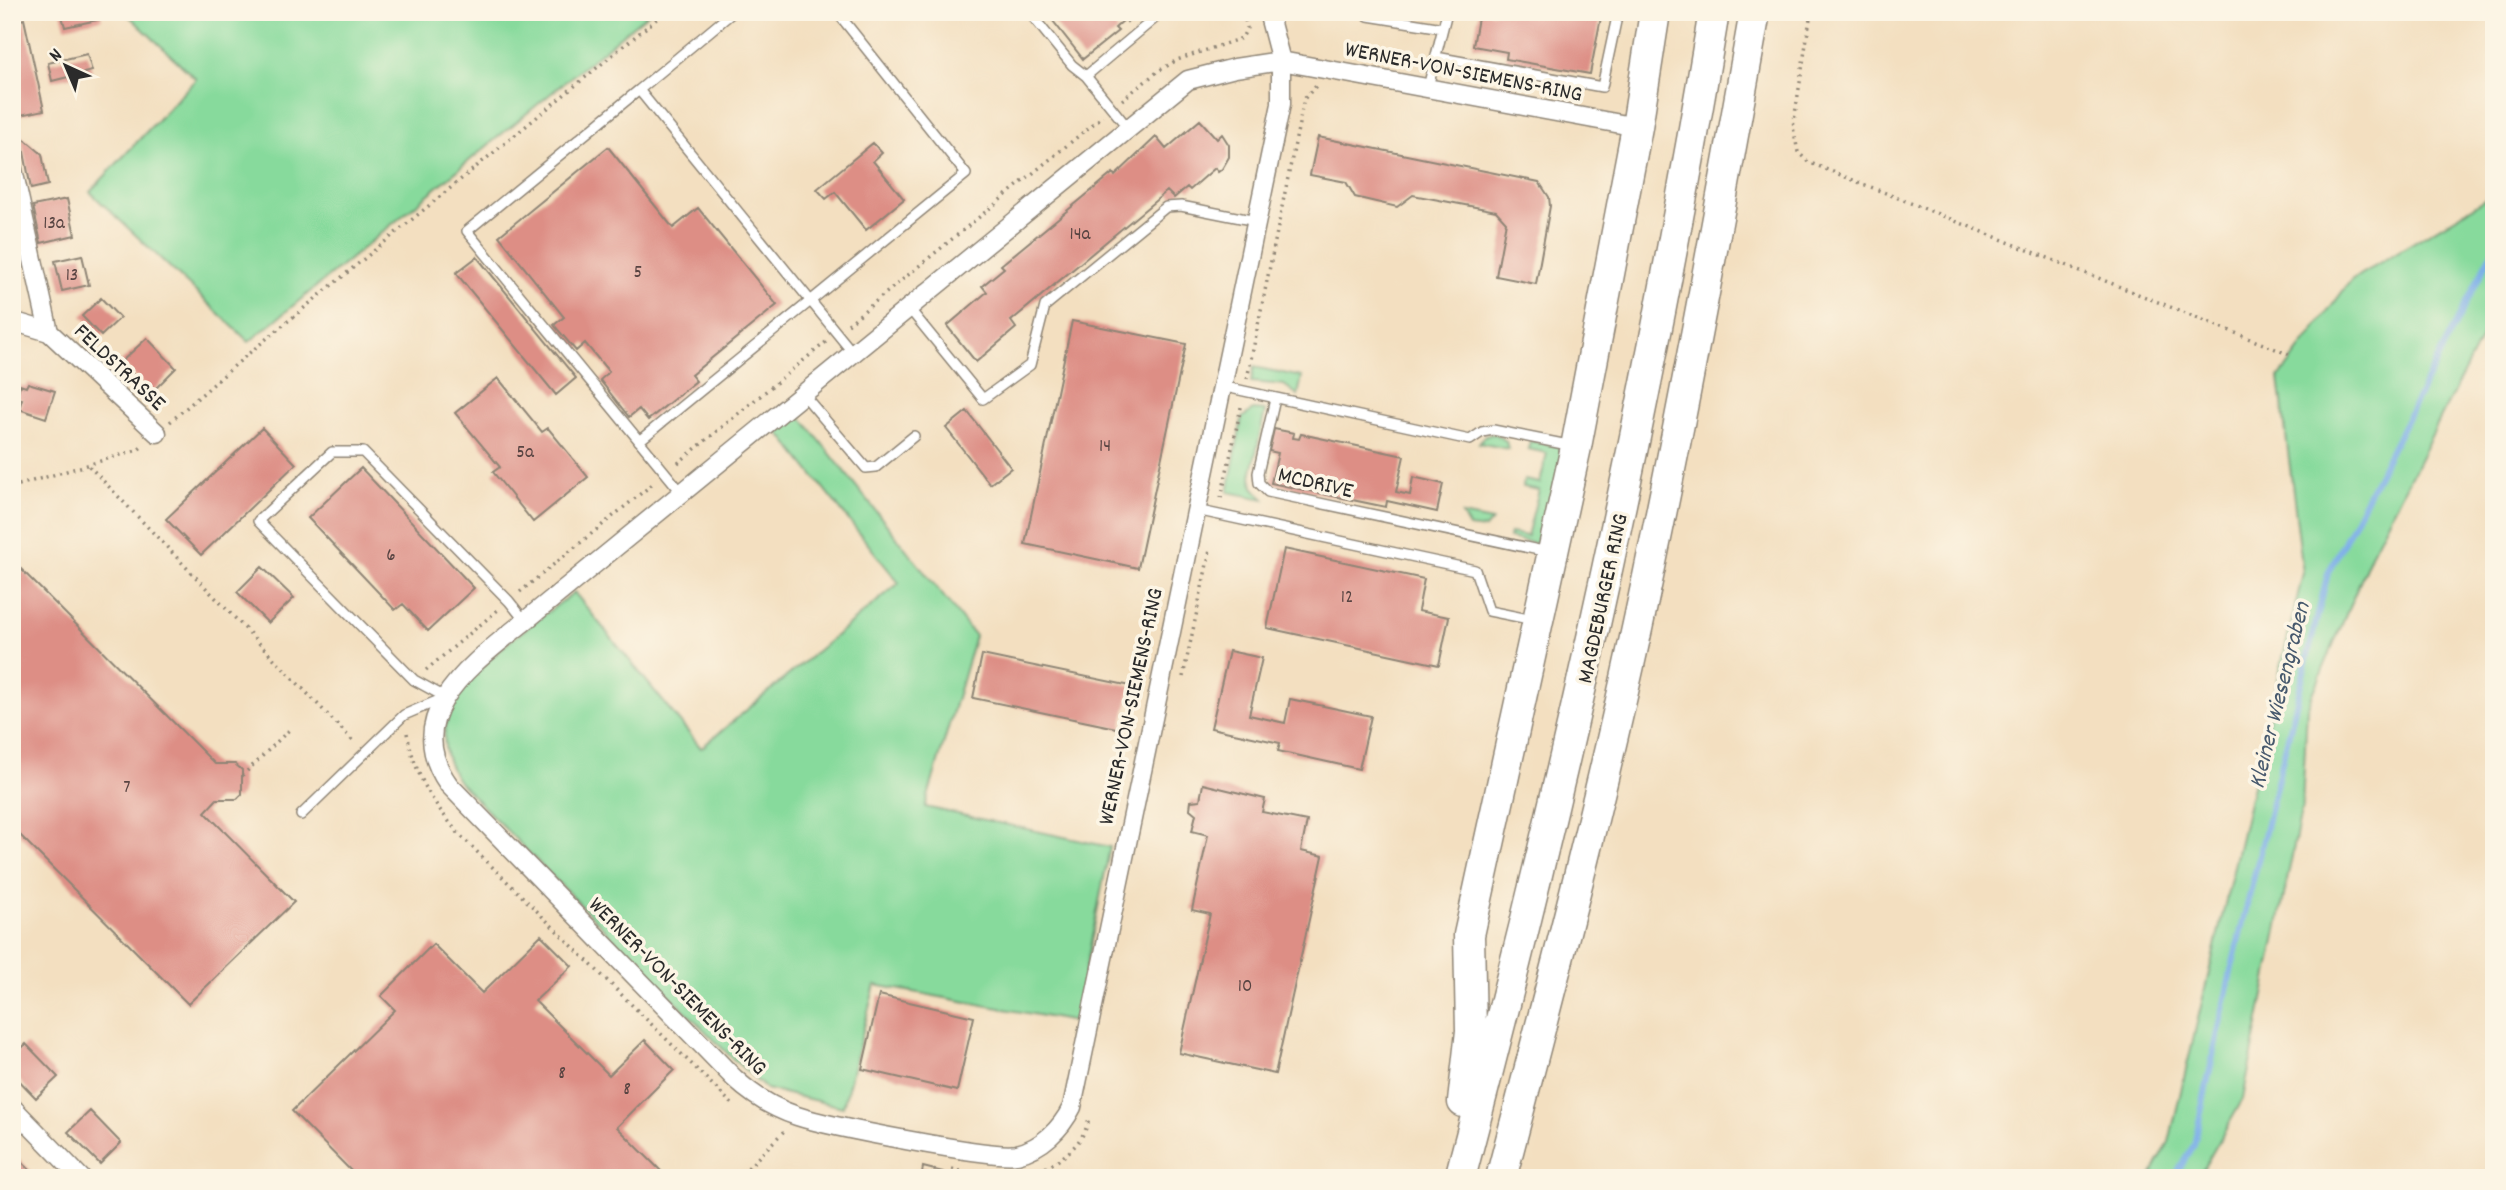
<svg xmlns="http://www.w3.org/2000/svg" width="2506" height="1190" font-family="Dekko,sans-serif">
  <rect width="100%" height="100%" fill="#fcf5e5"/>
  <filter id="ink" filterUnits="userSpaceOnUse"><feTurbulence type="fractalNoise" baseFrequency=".0143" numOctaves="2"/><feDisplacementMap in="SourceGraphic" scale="14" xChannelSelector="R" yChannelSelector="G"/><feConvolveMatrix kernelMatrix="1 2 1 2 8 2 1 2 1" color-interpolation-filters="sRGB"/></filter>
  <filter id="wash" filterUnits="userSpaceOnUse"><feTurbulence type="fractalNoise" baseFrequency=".00686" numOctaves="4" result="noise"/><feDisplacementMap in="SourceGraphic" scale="28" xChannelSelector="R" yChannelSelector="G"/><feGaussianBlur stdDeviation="1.57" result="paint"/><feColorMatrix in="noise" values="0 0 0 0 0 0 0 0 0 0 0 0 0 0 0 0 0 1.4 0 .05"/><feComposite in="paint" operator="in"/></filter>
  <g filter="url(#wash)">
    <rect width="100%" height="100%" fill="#f3dfc0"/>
    <!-- green -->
    <path fill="#87da9c" stroke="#598264" stroke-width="2" d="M125 12H650L249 342 90 192 196 79Z
      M2494 194V313L2373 550 2307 708 2302 806 2243 1099 2198 1178H2150L2169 1142 2303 573 2279 378 2351 280Z
      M1254 367 1302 377 1298 395 1284 385 1251 382Z
      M1253 410 1265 411 1251 476 1253 487 1264 499 1228 492 1242 418Z
      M798 413 975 636 925 807 1110 847 1075 1022 875 985 843 1107 766 1089 729 1055 459 782C403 702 520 636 574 592L701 748 899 583 777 430Z
      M1495 434 1506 441 1508 449 1479 443 1485 435Z
      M1530 441 1557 446 1563 452 1544 545 1509 538 1510 533 1527 536 1539 490 1523 487 1524 480 1540 483 1547 453 1528 449Z
      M1462 515 1492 521 1485 529 1469 527Z"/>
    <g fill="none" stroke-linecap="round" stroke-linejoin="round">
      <!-- stream -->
      <path stroke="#7bafe8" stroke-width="6" d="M2174 1178 2194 1145 2232 967 2328 573 2494 249"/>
    </g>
    <g id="blocks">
      <!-- building -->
      <path fill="#dd8e85" d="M61 12H100L102 19 65 27Z
        M1046 12H1134L1127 22 1125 19 1115 28 1118 31 1083 59Z
        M1479 12H1602L1590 74 1506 59 1507 52 1473 46Z
        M24 19 44 110 16 116 12 99V22Z
        M87 54 92 71 52 81 48 63Z
        M1200 120 1217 139 1222 134 1229 145V157L1222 169 1218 172 1215 168 1190 190 1187 187 1174 198 1167 191 1011 321 1016 328 976 362 947 326 987 292 982 286 1004 268 1001 265 1113 173 1115 176 1156 137 1166 149Z
        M21 136 42 154 48 185 31 189Z
        M1318 137 1539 182 1549 197 1550 206 1536 284 1496 276 1506 222 1496 211 1413 195 1397 207 1355 197 1346 182 1310 175Z
        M873 143 882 153 873 161 904 199 866 230 835 192 826 199 817 189Z
        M608 147 673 228 698 208 777 305 691 375 696 381 648 420 639 409 629 417 600 380 609 372 585 343 576 351 554 325 564 317 499 236Z
        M67 199 75 235 41 243 33 206Z
        M82 255 89 285 62 291 55 261Z
        M477 257 576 378 556 395 456 273Z
        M101 298 120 318 101 336 82 316Z
        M1072 321 1186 344 1138 568 1025 544Z
        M147 338 176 368 151 393 121 362Z
        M498 378 542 432 548 428 588 477 533 522 493 472 500 467 455 413Z
        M28 383 55 391 46 418 19 409 22 399 16 398 20 385 26 387Z
        M967 411 1011 468 990 484 946 428Z
        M262 428 296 464 201 555 166 519Z
        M1274 429 1294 433 1293 438 1299 439 1301 434 1404 456 1396 492 1410 495 1413 477 1443 484 1437 512 1387 501 1386 507 1271 483 1278 453 1269 451Z
        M361 468 474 588 428 631 403 604 395 610 308 518Z
        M1284 549 1424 579 1418 611 1449 617 1439 665 1267 628Z
        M12 560 215 764H235L242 770V794L237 799H217L205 812 294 902 188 1004 12 827Z
        M262 567 294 598 268 623 237 592Z
        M1229 651 1262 658 1249 715 1285 723 1290 699 1371 716 1359 769 1278 751 1280 743 1211 728Z
        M982 655 1131 686 1121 729 973 698Z
        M1203 784 1265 799 1262 812 1307 821 1301 851 1323 856 1275 1074 1179 1053 1210 914 1192 910 1208 835 1192 831 1196 814 1190 809 1191 801 1200 800Z
        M541 935 572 966 535 1001 609 1075 645 1040 674 1070 617 1127 668 1178H358L292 1111 395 1010 381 996 433 944 482 993Z
        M879 995 974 1017 957 1091 862 1069Z
        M26 1044 58 1077 36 1098 12 1073V1057Z
        M90 1111 121 1143 100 1164 68 1132Z
        M12 1152 31 1171 24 1178H12Z
        M923 1167 943 1172 942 1178 922 1173Z"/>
    </g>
  </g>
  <g filter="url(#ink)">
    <use href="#blocks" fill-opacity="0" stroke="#8f8576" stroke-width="2"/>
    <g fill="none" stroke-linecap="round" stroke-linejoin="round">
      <!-- service casing -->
      <g stroke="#8f8576" stroke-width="12">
        <path id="service" d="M1029 12 1072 65 1086 76
          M1369 12 1368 16 1443 28
          M1436 57 1602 87 1618 12
          M1428 87 1447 12
          M639 90 733 12
          M1128 128 1086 76 1154 19 1158 12
          M908 307 983 399 1030 365 1045 306 1166 207 1181 206 1256 221
          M1221 386 1470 440 1482 432 1493 430 1573 446
          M803 394 866 468 876 467 914 436
          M1275 399 1258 473 1259 483 1268 492 1548 552
          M639 441 966 174 837 12
          M682 493 467 231 639 90 853 353
          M1196 510 1475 570 1489 611 1534 620
          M445 697 414 680 258 521 332 452H363L509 601 525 621
          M301 815 404 715 444 698"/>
      </g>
      <!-- minor casing -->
      <g stroke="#8f8576" stroke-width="21">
        <path id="minor" d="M1268 12 1281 61V104L1072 1107C1061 1129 1042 1148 1017 1154 993 1159 827 1126 797 1116 773 1108 752 1095 734 1078L449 785C398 714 475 662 525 621L1188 80 1235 68 1281 61 1637 127
          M12 165 49 332
          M12 321 49 332 157 433
          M12 1107 81 1178"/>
      </g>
      <!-- trunk casing -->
      <g stroke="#8f8576" stroke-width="33">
        <path id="trunk" d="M1463 1102 1471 1031 1469 935 1576 447 1637 127 1655 12
          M1460 1178C1562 793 1649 405 1714 12
          M1501 1178C1554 977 1607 775 1649 572 1688 386 1722 199 1755 12"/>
      </g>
      <!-- path -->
      <path stroke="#8f8576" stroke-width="3.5" stroke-dasharray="2 5" stroke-linecap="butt" d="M1811 12 1793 127 1798 152 1808 162 2293 356
        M1122 100 1157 72 1177 60 1242 38 1247 28 1243 12
        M848 324 1103 116
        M1247 379 1304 99 1316 86
        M170 422 248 354 665 12
        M678 463 826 342
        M89 466 354 742
        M12 487 138 450 144 445
        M1221 498 1242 403
        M520 592 655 482
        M426 670 498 610
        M1183 677 1210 550
        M407 733C416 777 430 799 459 834L734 1106
        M242 776 290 729
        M952 1169 987 1178
        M738 1178 785 1130
        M1012 1178C1044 1173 1081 1153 1089 1119"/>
      <!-- service -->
      <use href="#service" stroke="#fff" stroke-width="9"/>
      <!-- minor -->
      <use href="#minor" stroke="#fff" stroke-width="18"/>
      <!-- trunk -->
      <use href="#trunk" stroke="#fff" stroke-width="30"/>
    </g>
  </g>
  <g text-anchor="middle" stroke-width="7" stroke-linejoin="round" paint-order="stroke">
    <!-- number labels -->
    <g font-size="19" fill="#584442">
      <text x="54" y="228">13a</text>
      <text x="1080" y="239">14a</text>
      <text x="638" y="277">5</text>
      <text x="72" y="280">13</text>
      <text x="1105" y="451">14</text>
      <text x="525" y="457">5a</text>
      <text x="391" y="560">6</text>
      <text x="1347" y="602">12</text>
      <text x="127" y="792">7</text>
      <text x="1245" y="991">10</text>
      <text x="562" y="1078">8</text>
      <text x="627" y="1094">8</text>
    </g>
    <!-- street labels -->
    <g font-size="23" fill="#2b2b2b" stroke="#fcf5e5">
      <text transform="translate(1464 70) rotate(11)" y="8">WERNER-VON-SIEMENS-RING</text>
      <text transform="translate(121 366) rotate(43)" y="8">FELDSTRASSE</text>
      <text transform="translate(1316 481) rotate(13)" y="8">MCDRIVE</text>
      <text transform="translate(1601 598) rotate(-78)" y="8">MAGDEBURGER RING</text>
      <text transform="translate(1129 706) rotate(-78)" y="8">WERNER-VON-SIEMENS-RING</text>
      <text transform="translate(679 985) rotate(45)" y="8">WERNER-VON-SIEMENS-RING</text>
    </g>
    <!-- water labels -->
    <g font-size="24" font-style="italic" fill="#47596d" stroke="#fcf5e5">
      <text transform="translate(2278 695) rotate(-76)" y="8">Kleiner Wiesengraben</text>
    </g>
  </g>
  <!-- margin -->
  <rect width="2506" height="1190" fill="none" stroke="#fcf5e5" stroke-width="42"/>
  <!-- north arrow -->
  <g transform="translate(66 66) rotate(316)" stroke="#fcf5e5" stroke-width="5" paint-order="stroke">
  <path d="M0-5L12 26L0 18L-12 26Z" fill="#2b2b2b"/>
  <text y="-10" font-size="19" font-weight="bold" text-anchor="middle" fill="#2b2b2b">N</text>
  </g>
</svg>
